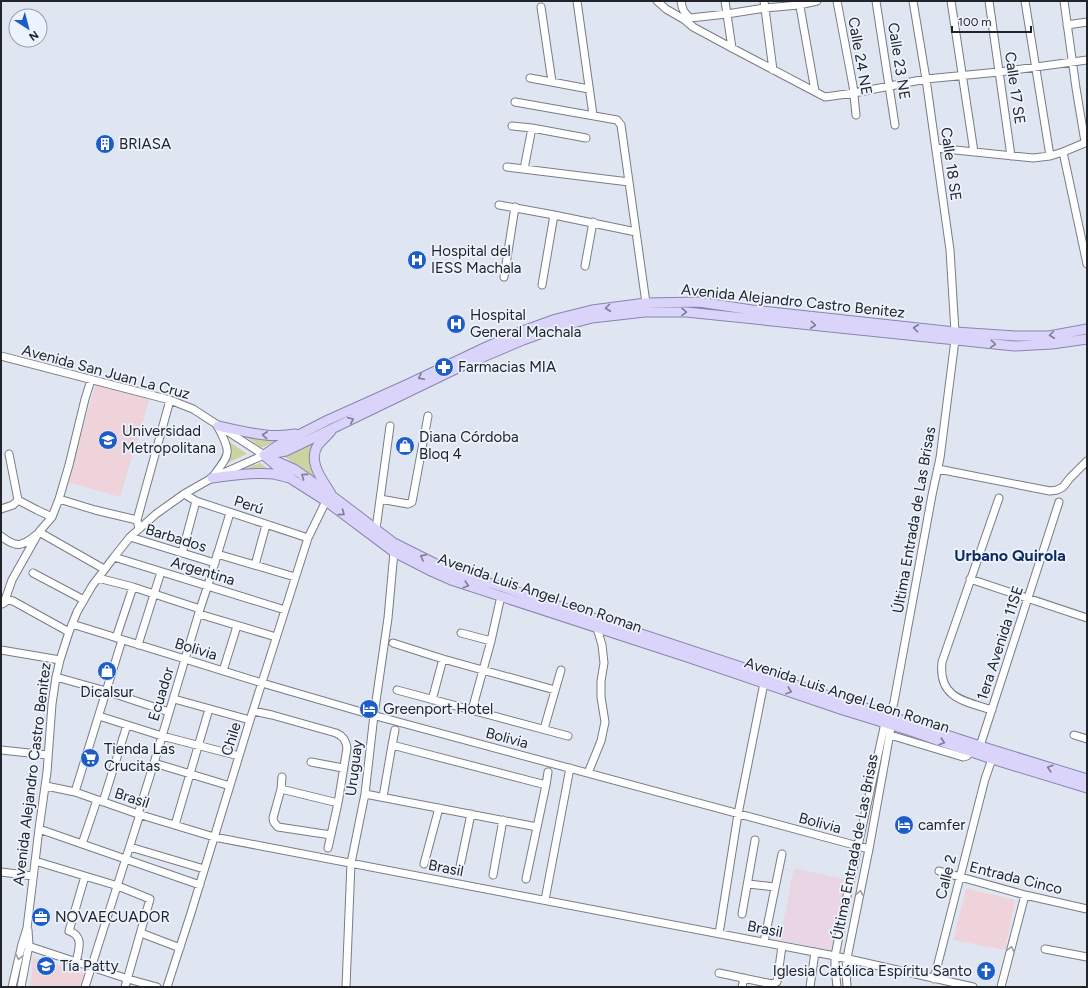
<svg xmlns="http://www.w3.org/2000/svg" width="1088" height="988" font-family="Figtree,sans-serif">
  <rect width="100%" height="100%" fill="#dfe6f1"/>
  <!-- industrial -->
  <path fill="#e9d5e4" d="M794 868 848 880 834 951 780 940Z"/>
  <!-- education -->
  <path fill="#eed4da" d="M96 383 150 398 120 497 67 482Z
    M966 888 1015 900 1005 950 953 940Z
    M33 958 87 974 83 987H30Z"/>
  <!-- green -->
  <path fill="#cbd4a0" d="M241 432 284 437 261 448Z
    M322 436 316 445 320 482 282 455Z
    M227 440 247 454 223 465C231 455 232 452 227 440Z
    M260 463 271 471H240Z"/>
  <g fill="none" stroke-linecap="round" stroke-linejoin="round">
    <!-- minor casing -->
    <g stroke="#777d86" stroke-width="9">
      <path id="minor" d="M577 1 593 115
        M657 1 666 9 685 20 693 27 732 48 825 97 854 93 926 79 999 72 1087 60
        M681 1C682 9 684 13 690 18L727 14 765 8 799 5 817 1
        M725 1 732 48
        M764 1 773 70
        M799 1 815 91
        M837 1 853 86 856 115
        M876 1 895 125
        M951 1 974 152
        M989 1 1011 156
        M1025 1 1050 156
        M1064 1 1076 88 1085 142
        M541 7 552 82
        M1067 25 1087 22
        M530 78 589 89
        M515 102 617 120 621 125 646 303 645 308
        M512 126 532 128 586 138
        M936 148 1033 158 1050 156 1063 152 1087 142
        M1063 152 1087 264
        M507 167 629 182
        M524 169 532 128
        M499 205 554 215 636 232
        M585 266 593 222
        M504 277 515 207
        M542 285 554 215
        M1 356 170 400 193 409 264 455
        M9 454 18 500 37 510 52 517
        M938 469 1050 491 1057 490 1063 487 1070 478 1087 461
        M212 478C229 454 233 455 218 427
        M184 494 196 501 308 538
        M59 499 95 510 137 520
        M380 499 408 504 412 502 428 416
        M1 509 13 505 18 500
        M139 529 137 520 170 400
        M376 529 390 426
        M39 532 104 569
        M1 536C16 548 22 547 36 535
        M130 537 215 563
        M182 553 196 501
        M217 554 295 577
        M114 557 285 610
        M255 565 266 525
        M33 573 84 600
        M98 578 133 587 200 609
        M970 579 1087 618
        M4 603 12 580 39 532 52 517 59 499 69 465 85 399 91 380
        M2 604 8 600 13 601 69 632
        M199 614 276 637
        M72 624 262 683 365 713 869 849
        M461 633 491 641
        M116 638 133 587
        M393 643 443 659 555 690
        M138 645 161 572
        M1 650 60 660
        M223 671 237 626
        M56 677 106 691 169 712
        M397 690 568 736
        M174 699 250 720
        M432 700 443 659
        M472 710 491 641 501 596
        M992 710C964 701 938 698 942 662L999 498
        M253 711 272 715 336 733C343 736 346 740 347 748L338 803 328 848
        M99 716 162 736 239 756
        M544 729 561 670
        M890 735 963 757 967 756 971 751
        M1074 735 1087 739
        M392 745 395 730
        M980 746 1059 502
        M1 750 48 755
        M311 762 343 768
        M154 763 230 786
        M588 773 601 741 605 722 601 697V681L604 663 602 645 597 628
        M282 777 281 789 273 818C273 822 275 824 278 827L331 835
        M546 785 548 772
        M46 786 75 792 138 814 214 837 835 956 973 987
        M281 789 338 803
        M75 792 122 640
        M365 794 537 827
        M383 797 392 745 546 785 526 879
        M103 802 127 725
        M138 814 154 763 200 609 208 585 230 513
        M175 825 209 709
        M39 829 200 885
        M82 844 97 800
        M130 847 204 869
        M35 861 118 886 150 899 125 987
        M424 864 439 808
        M459 871 471 814
        M939 871 1025 895 1087 909
        M1 872 33 876
        M493 875 503 820
        M748 884 775 887
        M545 900 570 768
        M742 914 755 840
        M141 933 180 948
        M719 934 738 814 764 683
        M764 942 782 854
        M22 944 128 979 157 987
        M1045 949 1087 957
        M76 962C79 949 84 936 69 931L85 876
        M719 973 772 984 777 982 782 946
        M934 979 985 779 992 759
        M12 987 22 944 27 928 39 829 47 772 52 704 56 677 60 660 69 632 77 612 92 586 114 557 130 537 156 514 184 494 212 478 264 455
        M21 987 29 945 28 930
        M85 987 140 814
        M167 987 191 913 250 720 308 538 326 501
        M346 987 351 863 365 794 374 715 388 618 394 552
        M742 987 744 978
        M810 987 815 952
        M837 987 835 968V956L847 896 885 723 888 716 891 712 894 702 932 495 940 458 955 340V332L950 250 926 79 913 1
        M847 987 846 969 848 953 869 849 892 722
        M1001 987 1025 895"/>
    </g>
    <!-- major casing -->
    <g stroke="#8984b0" stroke-width="11">
      <path id="major" d="M218 426C243 431 269 439 295 434
        M269 454 286 451 464 365 523 340 559 327 592 318 645 312H686L1014 346 1052 344 1087 339
        M264 455 293 480 326 501 394 552 433 572 451 580 690 658 843 710 908 730 992 759 1087 788
        M264 455 277 446 328 420 408 384 486 347 520 332 556 319 592 310 646 303 699 302 752 310 955 332 1016 336H1049L1087 329
        M276 461 294 469 331 495 394 543 446 569 462 575 503 587 617 626 980 746 1087 779
        M212 478C232 475 254 472 274 474 279 475 285 477 289 478
        M331 494C323 480 307 462 318 445 322 440 327 436 331 431"/>
    </g>
    <!-- minor -->
    <use href="#minor" stroke="#fff" stroke-width="7"/>
    <!-- major -->
    <use href="#major" stroke="#dad4fb" stroke-width="9"/>
  </g>
  <!-- one-way arrows -->
  <defs><path id="oneway-chevron" d="M-2-3.5L2.5 0L-2 3.5" fill="none" stroke-width="1.6" stroke-linecap="round" stroke-linejoin="round"/></defs>
  <g stroke="#7e7c92">
    <use href="#oneway-chevron" transform="translate(608 308) rotate(173)"/>
    <use href="#oneway-chevron" transform="translate(684 312) rotate(2)"/>
    <use href="#oneway-chevron" transform="translate(813 325) rotate(6)"/>
    <use href="#oneway-chevron" transform="translate(916 328) rotate(-173)"/>
    <use href="#oneway-chevron" transform="translate(1052 335) rotate(173)"/>
    <use href="#oneway-chevron" transform="translate(993 344) rotate(5)"/>
    <use href="#oneway-chevron" transform="translate(421 377) rotate(154)"/>
    <use href="#oneway-chevron" transform="translate(351 420) rotate(-25)"/>
    <use href="#oneway-chevron" transform="translate(265 435) rotate(-174)"/>
    <use href="#oneway-chevron" transform="translate(304 476) rotate(-144)"/>
    <use href="#oneway-chevron" transform="translate(342 513) rotate(37)"/>
    <use href="#oneway-chevron" transform="translate(423 557) rotate(-153)"/>
    <use href="#oneway-chevron" transform="translate(466 585) rotate(17)"/>
    <use href="#oneway-chevron" transform="translate(789 691) rotate(19)"/>
    <use href="#oneway-chevron" transform="translate(942 742) rotate(18)"/>
    <use href="#oneway-chevron" transform="translate(1050 768) rotate(-163)"/>
  </g>
  <g stroke="#9b9c9e">
    <use href="#oneway-chevron" transform="translate(860 893) rotate(-79)"/>
    <use href="#oneway-chevron" transform="translate(1011 949) rotate(-76)"/>
    <use href="#oneway-chevron" transform="translate(19 957) rotate(102)"/>
  </g>
  <!-- icons -->
  <defs>
    <g id="building-disc" transform="scale(1)"><circle r="9.5" fill="#1e5cc8" stroke="#edf3fe"/><path d="M-4-6H4V6H1V3H-1V6H-4ZM-2.5-4.3h1.7v1.8h-1.7ZM.8-4.3h1.7v1.8H.8ZM-2.5-1h1.7V.8h-1.7ZM.8-1h1.7V.8H.8Z" fill="#fff"/></g>
    <g id="hospital-disc" transform="scale(1)"><circle r="9.5" fill="#1e5cc8" stroke="#edf3fe"/><path d="M-5-5h3v3.5h4V-5h3V5h-3V1.5h-4V5h-3Z" fill="#fff"/></g>
    <g id="pharmacy-disc" transform="scale(1)"><circle r="9.5" fill="#1e5cc8" stroke="#edf3fe"/><path d="M-2-6h4v4h4v4h-4v4h-4v-4h-4v-4h4Z" fill="#fff"/></g>
    <g id="university-disc" transform="scale(1)"><circle r="9.5" fill="#1e5cc8" stroke="#edf3fe"/><path d="M0-5L7-2L0 1L-7-2ZM-4 1L0 2.5L4 1V4Q0 6-4 4Z" fill="#fff"/></g>
    <g id="shop-disc" transform="scale(1)"><circle r="9.5" fill="#1e5cc8" stroke="#edf3fe"/><path d="M-5-2.5h2.3a2.7 3.5 0 0 1 5.4 0H5L5.5 6h-11ZM-1.5-2.5h3a1.5 2.3 0 0 0-3 0Z" fill="#fff"/></g>
    <g id="hotel-disc" transform="scale(1)"><circle r="9.5" fill="#1e5cc8" stroke="#edf3fe"/><path d="M-6-4.5h1.5V1H6V5H4.5V3h-9V5H-6ZM-4 0a1.8 1.8 0 1 1 3.6 0ZM.5 0V-2.5h3Q6-2.5 6 0Z" fill="#fff"/></g>
    <g id="supermarket-disc" transform="scale(1)"><circle r="9.5" fill="#1e5cc8" stroke="#edf3fe"/><path d="M-6-5.5h2.5l.6 2H6L4.5 2H-2.5L-4.4-4H-6ZM-1.5 3.2a1.3 1.3 0 1 0 .1 0ZM3 3.2a1.3 1.3 0 1 0 .1 0Z" fill="#fff"/></g>
    <g id="office-disc" transform="scale(1)"><circle r="9.5" fill="#1e5cc8" stroke="#edf3fe"/><path d="M-6-3h4V-5.5h4V-3h4V5H-6ZM-1-4.5V-3h2v-1.5ZM-6 0V1H6V0Z" fill="#fff"/></g>
    <g id="school-disc" transform="scale(1)"><circle r="9.5" fill="#1e5cc8" stroke="#edf3fe"/><path d="M0-5L7-2L0 1L-7-2ZM-4 1L0 2.5L4 1V4Q0 6-4 4Z" fill="#fff"/></g>
    <g id="church-disc" transform="scale(1)"><circle r="9.5" fill="#1e5cc8" stroke="#edf3fe"/><path d="M-1.2-6h2.4v3.5h3.3v2.4h-3.3V6h-2.4V-.1h-3.3v-2.4h3.3Z" fill="#fff"/></g>
  </defs>
  <g fill-rule="evenodd">
    <use href="#building-disc" x="105" y="144"/>
    <use href="#hospital-disc" x="417" y="260"/>
    <use href="#hospital-disc" x="456" y="324"/>
    <use href="#pharmacy-disc" x="444" y="367"/>
    <use href="#university-disc" x="108" y="440"/>
    <use href="#shop-disc" x="405" y="446"/>
    <use href="#shop-disc" x="107" y="671"/>
    <use href="#hotel-disc" x="369" y="709"/>
    <use href="#supermarket-disc" x="90" y="758"/>
    <use href="#hotel-disc" x="904" y="825"/>
    <use href="#office-disc" x="41" y="917"/>
    <use href="#school-disc" x="46" y="966"/>
    <use href="#church-disc" x="986" y="971"/>
  </g>
  <g text-anchor="middle" stroke-width="3.5" stroke-linejoin="round" paint-order="stroke">
    <!-- street labels -->
    <g font-size="15" fill="#212428" stroke="#edf3fe">
      <text transform="translate(860 56) rotate(80)" y="5">Calle 24 NE</text>
      <text transform="translate(899 61) rotate(81)" y="5">Calle 23 NE</text>
      <text transform="translate(1015 88) rotate(82)" y="5">Calle 17 SE</text>
      <text transform="translate(951 164) rotate(82)" y="5">Calle 18 SE</text>
      <text transform="translate(793 301) rotate(6)" y="5">Avenida Alejandro Castro Benitez</text>
      <text transform="translate(106 372) rotate(15)" y="5">Avenida San Juan La Cruz</text>
      <text transform="translate(249 505) rotate(18)" y="5">Perú</text>
      <text transform="translate(914 520) rotate(-80)" y="5">Última Entrada de Las Brisas</text>
      <text transform="translate(176 538) rotate(17)" y="5">Barbados</text>
      <text transform="translate(203 571) rotate(17)" y="5">Argentina</text>
      <text transform="translate(540 593) rotate(19)" y="5">Avenida Luis Angel Leon Roman</text>
      <text transform="translate(1000 643) rotate(-72)" y="5">1era Avenida 11SE</text>
      <text transform="translate(196 649) rotate(17)" y="5">Bolivia</text>
      <text transform="translate(161 694) rotate(-73)" y="5">Ecuador</text>
      <text transform="translate(847 695) rotate(18)" y="5">Avenida Luis Angel Leon Roman</text>
      <text transform="translate(507 738) rotate(15)" y="5">Bolivia</text>
      <text transform="translate(231 739) rotate(-73)" y="5">Chile</text>
      <text transform="translate(354 768) rotate(-83)" y="5">Uruguay</text>
      <text transform="translate(32 774) rotate(-83)" y="5">Avenida Alejandro Castro Benitez</text>
      <text transform="translate(132 798) rotate(18)" y="5">Brasil</text>
      <text transform="translate(820 823) rotate(15)" y="5">Bolivia</text>
      <text transform="translate(855 847) rotate(-79)" y="5">Última Entrada de Las Brisas</text>
      <text transform="translate(446 868) rotate(11)" y="5">Brasil</text>
      <text transform="translate(946 877) rotate(-76)" y="5">Calle 2</text>
      <text transform="translate(1016 878) rotate(14)" y="5">Entrada Cinco</text>
      <text transform="translate(765 929) rotate(11)" y="5">Brasil</text>
    </g>
    <!-- poi labels -->
    <g font-size="15" fill="#212428" stroke="#edf3fe" text-anchor="start">
      <text x="119" y="149">BRIASA</text>
      <text x="431" y="256">Hospital del<tspan x="431" dy="17">IESS Machala</tspan></text>
      <text x="470" y="320">Hospital<tspan x="470" dy="17">General Machala</tspan></text>
      <text x="458" y="372">Farmacias MIA</text>
      <text x="122" y="436">Universidad<tspan x="122" dy="17">Metropolitana</tspan></text>
      <text x="419" y="442">Diana Córdoba<tspan x="419" dy="17">Bloq 4</tspan></text>
      <text x="107" y="697" text-anchor="middle">Dicalsur</text>
      <text x="383" y="714">Greenport Hotel</text>
      <text x="104" y="754">Tienda Las<tspan x="104" dy="17">Crucitas</tspan></text>
      <text x="918" y="830">camfer</text>
      <text x="55" y="922">NOVAECUADOR</text>
      <text x="60" y="971">Tía Patty</text>
      <text x="972" y="976" text-anchor="end">Iglesia Católica Espíritu Santo</text>
    </g>
    <!-- neighbourhood labels -->
    <g font-size="16" font-weight="bold" fill="#0d2b5f" stroke="#edf3fe">
      <text x="1010" y="561">Urbano Quirola</text>
    </g>
  </g>
  <!-- border -->
  <rect width="1088" height="988" fill="none" stroke="#212428" stroke-width="4"/>
  <!-- north arrow -->
  <g transform="translate(28 28) rotate(144)"><circle r="19" fill="#edf3fe" stroke="#9ba0a8"/>
  <path d="M0-3L7 15L0 10L-7 15Z" fill="#1e5cc8"/>
  <text y="-6" font-size="11" font-weight="bold" text-anchor="middle" fill="#212428">N</text>
  </g>
  <!-- scale -->
  <path d="M952 26v6h79v-6" fill="none" stroke="#212428" stroke-width="2"/>
  <text x="958" y="26" font-size="12" fill="#212428" stroke="#edf3fe" stroke-width="3" paint-order="stroke">100 m</text>
</svg>
